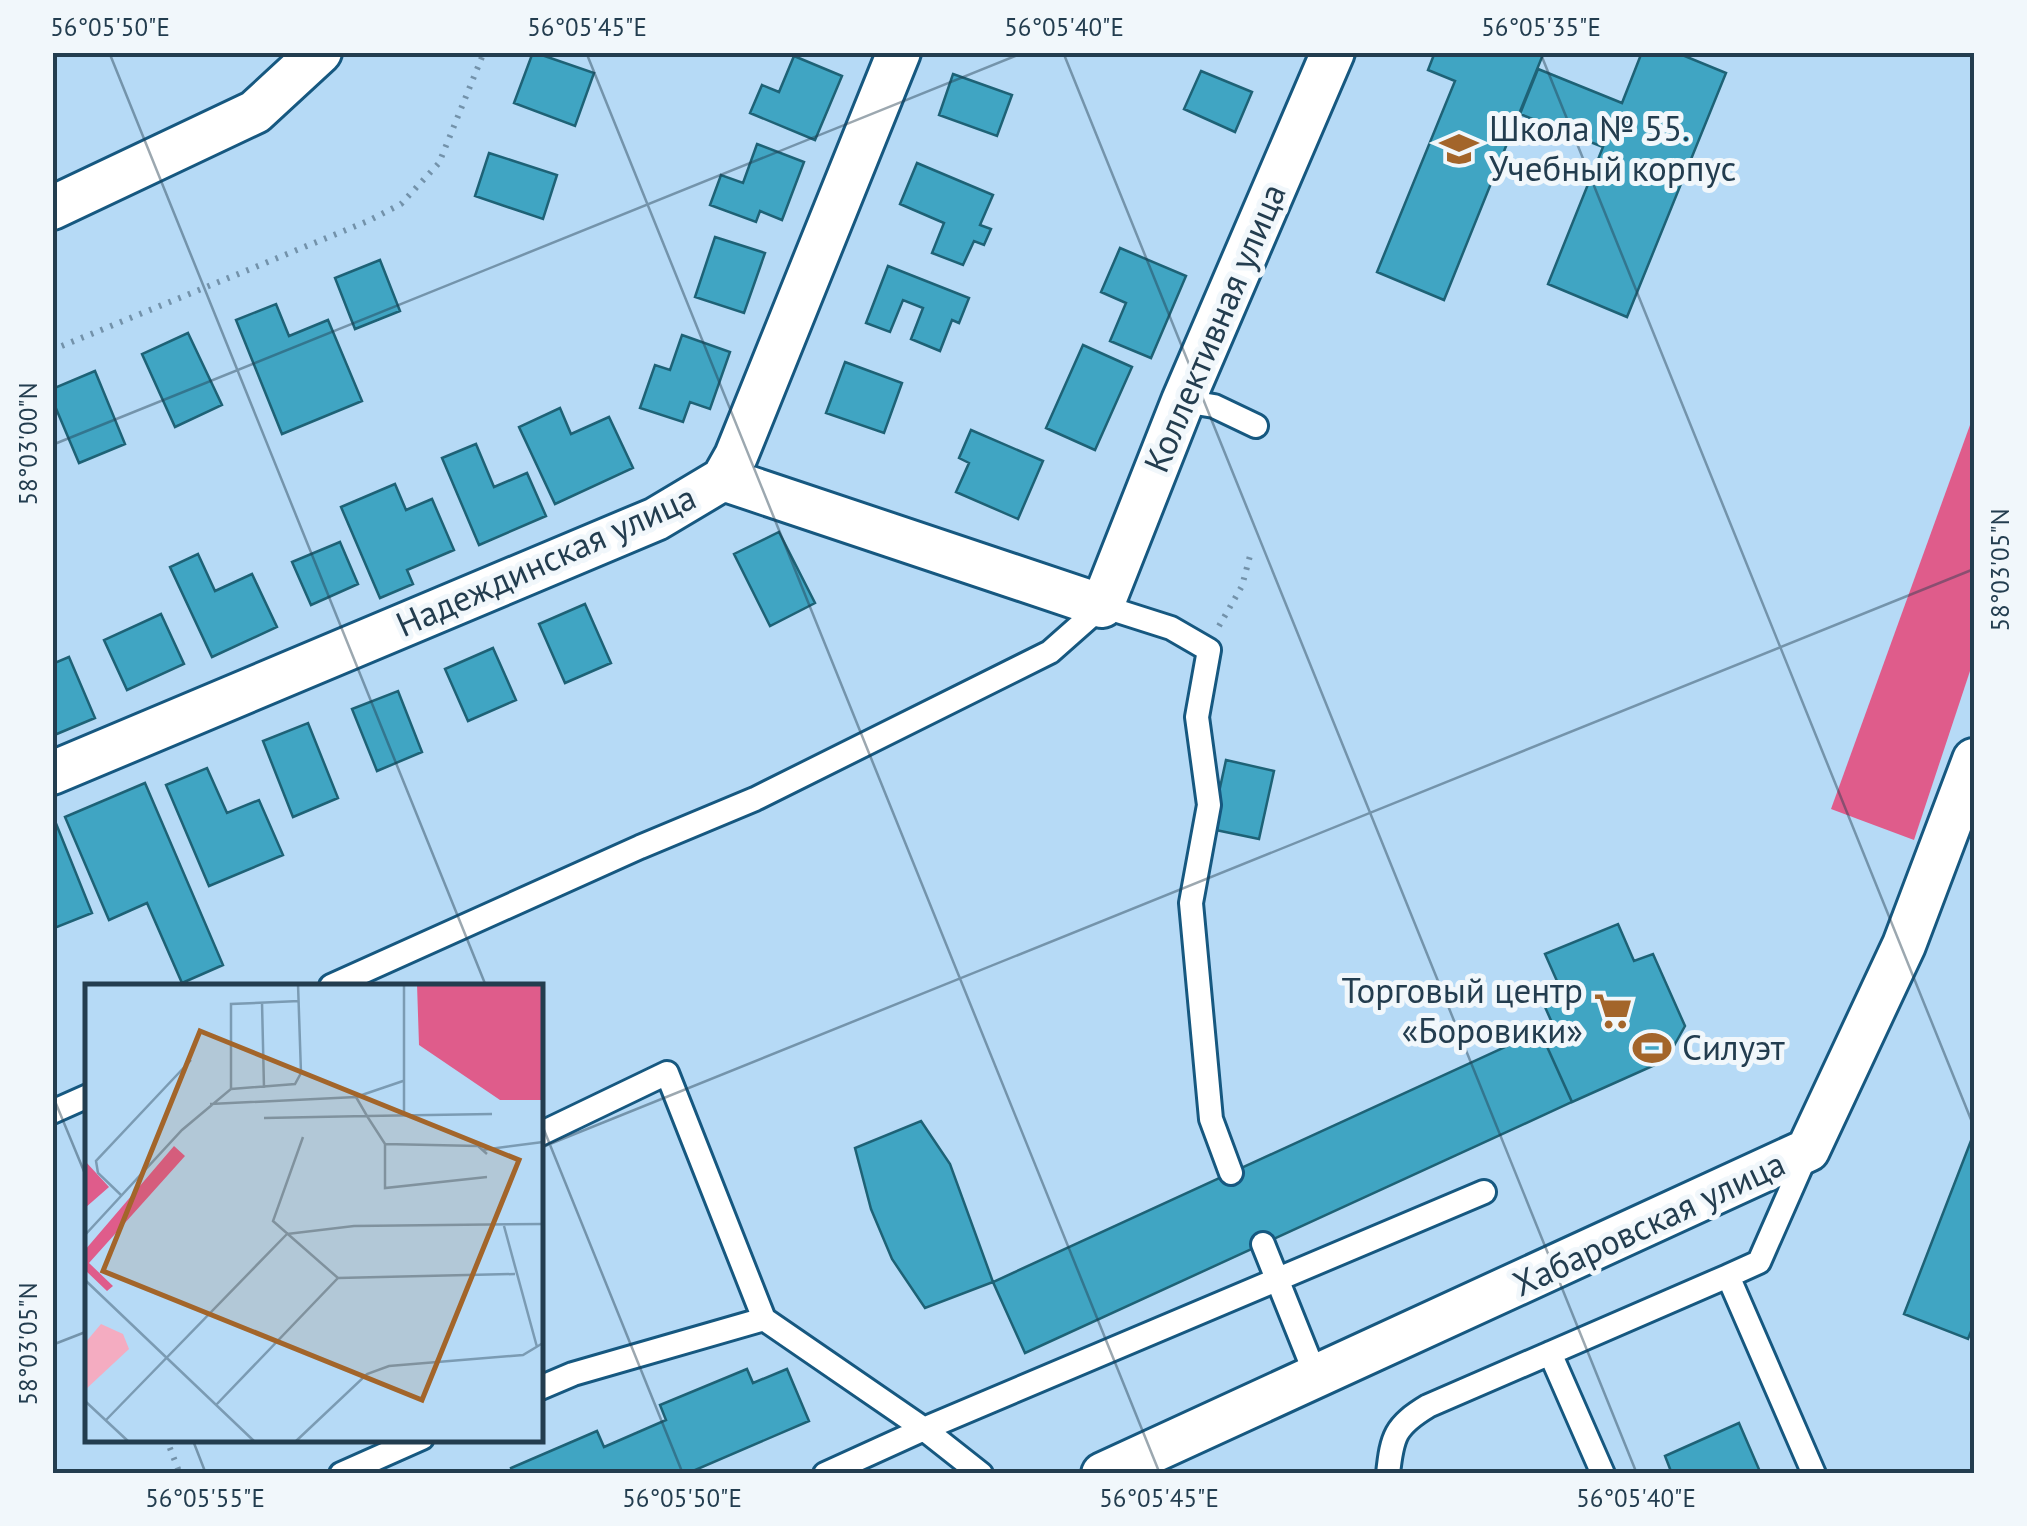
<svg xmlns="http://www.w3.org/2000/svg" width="2027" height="1526" font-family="'PT Sans',sans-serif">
  <rect width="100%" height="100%" fill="#b6daf6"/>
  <!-- forest -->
  <path fill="#df5c8b" d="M1974 414V659L1914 840 1831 809Z"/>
  <!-- building -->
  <path fill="#40a5c3" stroke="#1e6276" stroke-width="2.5" d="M533 52 594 73 575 126 514 103Z
    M1435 52H1544L1444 300 1377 272 1455 81 1428 70Z
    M1642 52H1675L1726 73 1627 317 1548 284 1603 147 1520 114 1538 69 1622 103Z
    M794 56 842 76 815 140 750 113 762 85 779 92Z
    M1201 71 1252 92 1235 132 1184 109Z
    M953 74 1012 95 997 136 939 115Z
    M757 144 804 162 782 220 760 211 756 222 710 205 721 175 743 183Z
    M489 153 557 175 543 219 475 196Z
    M917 163 993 195 980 225 991 229 984 245 974 241 963 265 932 253 944 223 900 204Z
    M715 237 765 253 744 313 695 297Z
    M1120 248 1186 276 1151 358 1110 341 1126 303 1101 292Z
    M380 260 400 311 355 329 335 278Z
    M888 266 969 298 959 323 952 320 940 351 911 339 923 308 903 300 890 332 866 323Z
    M276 304 289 336 328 320 362 401 282 434 236 320Z
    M188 333 222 405 175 427 142 354Z
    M682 335 730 352 710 409 690 402 683 422 640 408 655 365 670 370Z
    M1083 345 1132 367 1095 450 1046 428Z
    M845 362 902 383 884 433 826 413Z
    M95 371 125 444 79 463 52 399V389Z
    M560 408 571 434 609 417 633 468 555 504 519 427Z
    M971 430 1043 461 1018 519 956 492 969 463 959 458Z
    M476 444 494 487 527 473 546 516 479 545 442 458Z
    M395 484 406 510 432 499 454 550 407 570 413 584 380 598 341 507Z
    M779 532 815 603 770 626 734 554Z
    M340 542 358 584 311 605 292 562Z
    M198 554 215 591 252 574 277 627 212 657 170 567Z
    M585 604 611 663 565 683 539 624Z
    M161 614 184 664 127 690 104 640Z
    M493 648 516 700 468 721 445 669Z
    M69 657 95 718 52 736V664Z
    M398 691 422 752 377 771 352 709Z
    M308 723 338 798 293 817 263 741Z
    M1226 760 1274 771 1259 839 1211 829Z
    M207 768 227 813 259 800 283 855 209 886 166 785Z
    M145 783 223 965 182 983 147 903 109 920 65 817Z
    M53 816 92 913 52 929V817Z
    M1618 924 1634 961 1653 954 1685 1026 1666 1060 1572 1102 1540 1031 1553 1025 1541 998 1561 990 1545 954Z
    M1540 1031 1572 1102 1025 1353 993 1282Z
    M921 1121 950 1164 993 1282 925 1308 892 1259 871 1209 855 1148Z
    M1974 1133V1324L1968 1339 1904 1314Z
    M747 1369 753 1383 787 1369 809 1421 686 1474H513L511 1468 597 1431 604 1447 666 1420 660 1405Z
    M1739 1423 1761 1474H1672L1665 1456Z"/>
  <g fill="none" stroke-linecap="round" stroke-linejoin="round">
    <!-- service casing -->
    <g stroke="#165880" stroke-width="28">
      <path id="service" d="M1183 401 1214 406 1256 426
        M331 986 640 847 755 799 1050 652 1102 606 1171 628 1209 650 1197 717 1209 805 1191 903 1211 1119 1231 1173
        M52 1112 88 1096
        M540 1134 667 1073 764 1319
        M1807 1153 1759 1262 1728 1276 1814 1474
        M1263 1244 1316 1376
        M1550 1353 1603 1474
        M540 1388 573 1374 764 1319 924 1429 1484 1192
        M341 1474 422 1438
        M825 1474 924 1429 981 1474
        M1388 1474C1392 1436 1395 1426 1428 1406L1728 1276"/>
    </g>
    <!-- minor casing -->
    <g stroke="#165880" stroke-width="48">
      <path id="minor" d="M52 208 255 112 320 52
        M723 479 1102 606 1183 401 1333 52
        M52 773 656 519 723 479 736 456 899 52
        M1103 1474 1808 1150 1904 945 1974 760"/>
    </g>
    <!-- path -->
    <path stroke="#7392aa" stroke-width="6" stroke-dasharray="2.5 8" stroke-linecap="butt" d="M52 350 368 221 401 204 439 163 484 52
      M1219 626 1242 586 1251 552
      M166 1438 180 1474"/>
    <!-- service -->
    <use href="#service" stroke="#fff" stroke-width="22"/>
    <!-- minor -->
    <use href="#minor" stroke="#fff" stroke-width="42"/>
  </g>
  <!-- ticks -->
  <path fill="none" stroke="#233d4f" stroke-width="2.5" stroke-opacity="0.45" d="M109 52 486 986M586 52 1160 1474M1063 52 1637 1474M1540 52 1974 1127M52 445 1025 52M52 1094 88 1181M540 1120 683 1474M540 1148 1974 569M52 1345 88 1331M192 1438 206 1474M1963 1474 1974 1469"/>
  <!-- icons -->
  <defs>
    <g id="school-bare" transform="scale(3)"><path d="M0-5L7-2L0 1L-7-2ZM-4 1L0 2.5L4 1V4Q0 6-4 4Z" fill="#a3652a" stroke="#f1f7fb" stroke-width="2.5" paint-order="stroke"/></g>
    <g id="supermarket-bare" transform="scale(3)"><path d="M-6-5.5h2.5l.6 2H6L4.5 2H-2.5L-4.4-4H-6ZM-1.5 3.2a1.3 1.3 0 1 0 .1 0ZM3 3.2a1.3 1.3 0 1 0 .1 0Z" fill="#a3652a" stroke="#f1f7fb" stroke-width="2.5" paint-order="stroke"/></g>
    <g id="stadium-bare" transform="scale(3)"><path d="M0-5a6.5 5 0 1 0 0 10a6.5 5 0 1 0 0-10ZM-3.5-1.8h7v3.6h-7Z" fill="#a3652a" stroke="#f1f7fb" stroke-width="2.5" paint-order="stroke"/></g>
  </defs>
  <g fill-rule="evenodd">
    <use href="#school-bare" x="1459" y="149"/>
    <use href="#supermarket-bare" x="1613" y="1011"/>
    <use href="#stadium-bare" x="1652" y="1048"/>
  </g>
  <g text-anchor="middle" stroke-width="10" stroke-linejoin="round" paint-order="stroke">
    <!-- poi labels -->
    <g font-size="35" fill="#233d4f" stroke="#f1f7fb" text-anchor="start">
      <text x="1489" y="141">Школа № 55.<tspan x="1489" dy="40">Учебный корпус</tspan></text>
      <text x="1583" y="1003" text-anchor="end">Торговый центр<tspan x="1583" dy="40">«Боровики»</tspan></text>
      <text x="1682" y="1060">Силуэт</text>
    </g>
    <!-- street labels -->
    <g font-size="35" fill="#233d4f" stroke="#f1f7fb">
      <text transform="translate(1215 328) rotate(-67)" y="12">Коллективная улица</text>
      <text transform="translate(546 561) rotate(-24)" y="12">Надеждинская улица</text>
      <text transform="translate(1649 1224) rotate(-25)" y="12">Хабаровская улица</text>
    </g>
  </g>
  <!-- overview -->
  <g transform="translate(85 984)">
    <rect width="458" height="458" fill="#b6daf6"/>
    <path d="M16 340 38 350 44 365 0 406V359Z" fill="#f4acc1"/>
    <path d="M332 0H457V116H415L334 61ZM89 162 100 172 4 279 28 302 22 307 0 286V266ZM0 177 24 203 0 224Z" fill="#df5c8b"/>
    <path fill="none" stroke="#7b9bb3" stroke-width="2.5" d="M319 0V131M177 18 179 104M146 105 210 100 216 89 213 0M271 113 282 132 407 130M125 120 271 113 318 97M179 134 282 132 300 160 393 162 402 170M218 153 188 237 253 294M300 160V204L402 193M397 166 458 158M37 212 13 189 11 177 106 76M419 242 452 363M202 250 269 242 458 240M0 251 97 146 146 105V20L214 17M0 296 170 458M0 417 44 458M131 421 253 294 430 290M21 436 202 250M210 458 282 390 304 382 438 371 458 359"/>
    <path fill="#a3652a" fill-opacity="0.15" stroke="#a3652a" stroke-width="5" d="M115 47 434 176 337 416 18 287Z"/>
    <rect width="458" height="458" fill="none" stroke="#233d4f" stroke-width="5"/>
  </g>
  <!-- border -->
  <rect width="2027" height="1526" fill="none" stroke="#f1f7fb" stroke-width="110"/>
  <rect x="55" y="55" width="1917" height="1416" fill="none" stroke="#233d4f" stroke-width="4"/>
  <g font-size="25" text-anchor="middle" fill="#233d4f">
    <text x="110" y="36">56°05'50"E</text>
    <text x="587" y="36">56°05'45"E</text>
    <text x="1064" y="36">56°05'40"E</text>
    <text x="1541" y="36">56°05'35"E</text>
    <text transform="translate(28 444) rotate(-90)" y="9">58°03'00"N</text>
    <text transform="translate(2000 570) rotate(-90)" y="9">58°03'05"N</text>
    <text transform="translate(28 1344) rotate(-90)" y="9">58°03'05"N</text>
    <text x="205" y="1507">56°05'55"E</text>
    <text x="682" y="1507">56°05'50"E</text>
    <text x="1159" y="1507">56°05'45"E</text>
    <text x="1636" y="1507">56°05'40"E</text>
  </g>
</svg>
